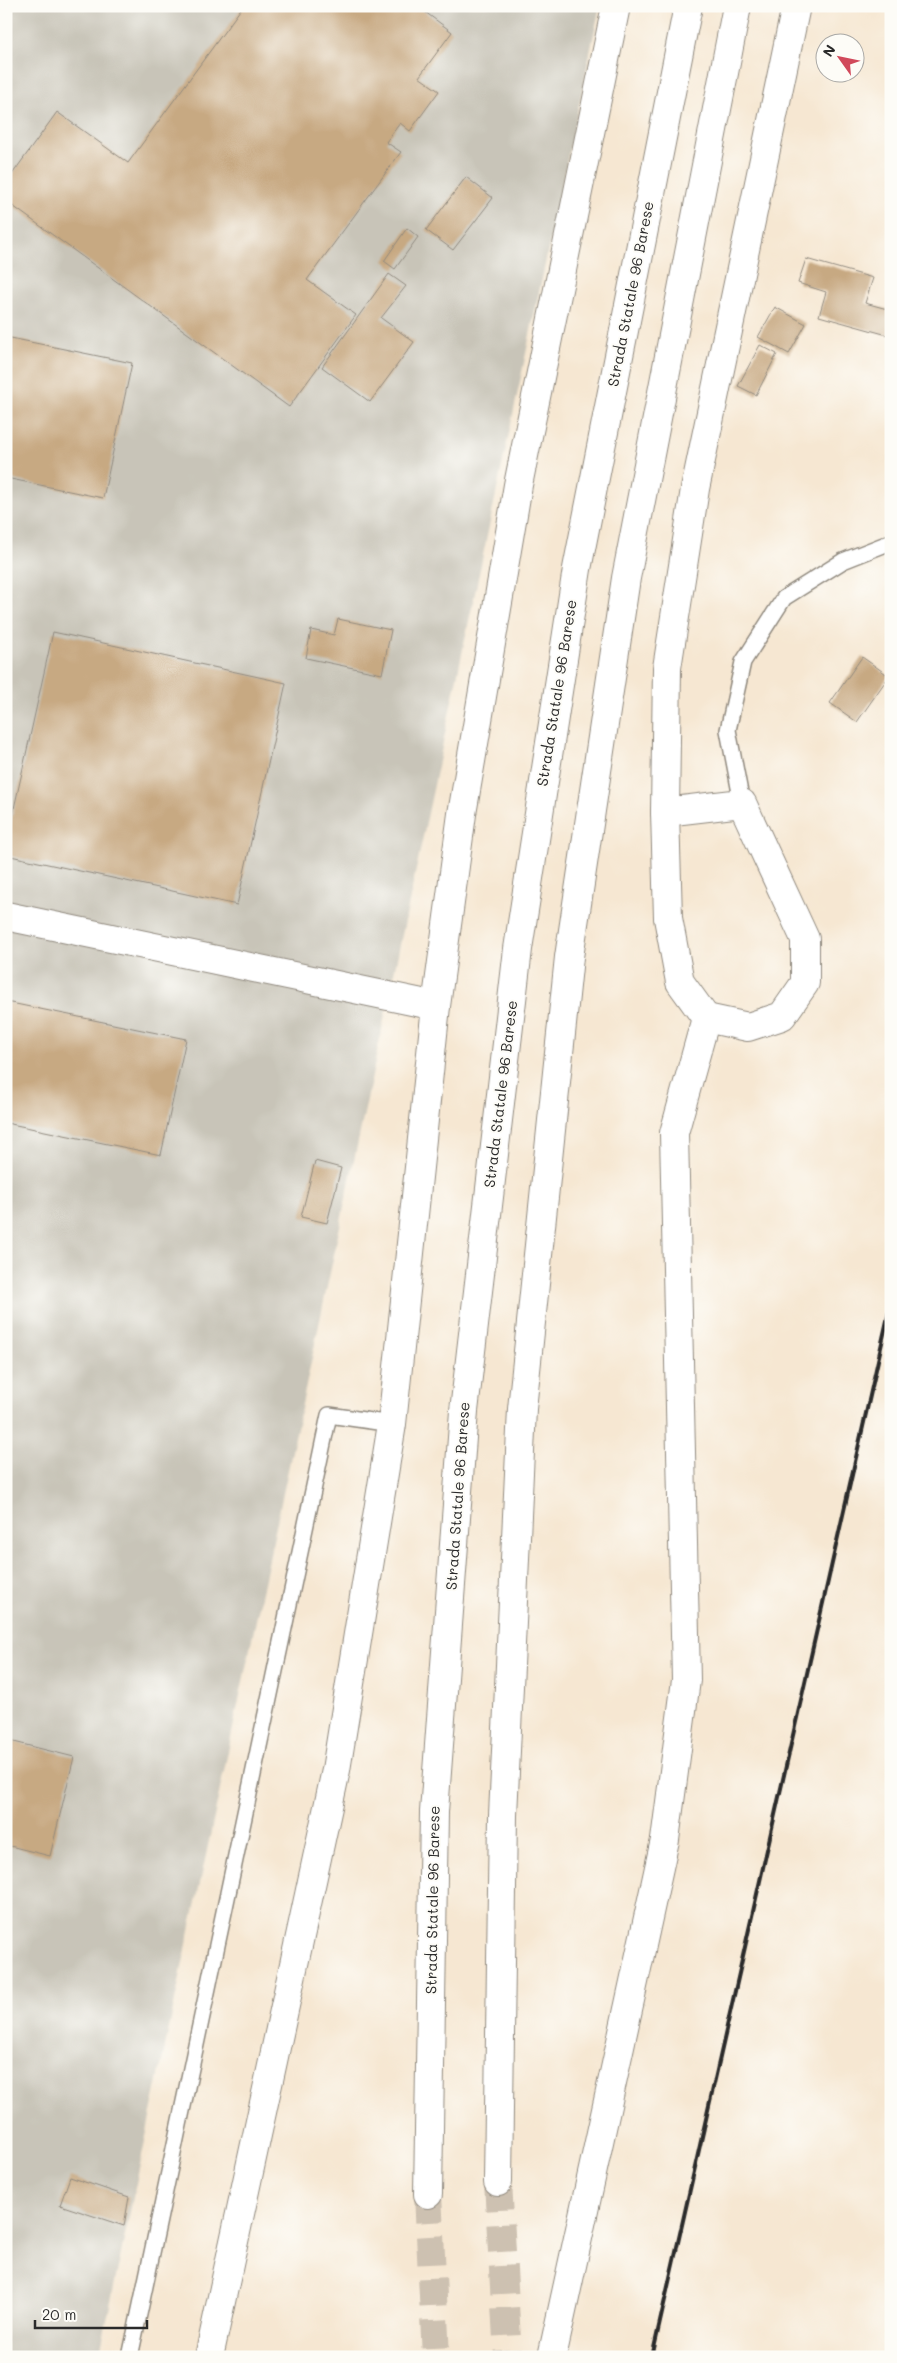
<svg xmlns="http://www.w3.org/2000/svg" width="897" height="2363" font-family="Mali,sans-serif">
  <rect width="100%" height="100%" fill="#fdfcf7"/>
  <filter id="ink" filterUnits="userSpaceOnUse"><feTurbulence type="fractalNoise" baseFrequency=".02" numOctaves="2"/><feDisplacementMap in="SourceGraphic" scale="10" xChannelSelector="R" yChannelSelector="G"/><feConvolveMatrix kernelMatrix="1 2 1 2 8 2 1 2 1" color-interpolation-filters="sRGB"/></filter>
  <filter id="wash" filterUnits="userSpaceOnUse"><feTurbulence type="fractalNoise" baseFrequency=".0096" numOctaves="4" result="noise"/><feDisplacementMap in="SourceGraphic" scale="20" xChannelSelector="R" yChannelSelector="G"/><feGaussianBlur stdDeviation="1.12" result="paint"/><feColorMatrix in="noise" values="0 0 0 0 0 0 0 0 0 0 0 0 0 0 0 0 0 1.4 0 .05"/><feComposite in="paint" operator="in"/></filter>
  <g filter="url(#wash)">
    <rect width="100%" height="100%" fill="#f6e7d2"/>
    <!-- industrial -->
    <path fill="#c8c4b8" d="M6 6H600L99 2357H6Z"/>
    <g id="blocks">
      <!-- building -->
      <path fill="#c7a982" d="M243 6H417L452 32 419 77 439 91 410 131 400 123 386 142 401 152 307 280 356 315 289 407 6 201V178L8 180 57 112 128 163Z
        M466 177 493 198 453 250 426 230Z
        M407 228 418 237 395 269 384 261Z
        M806 259 873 278 865 303 891 310V336L819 316 826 292 798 283Z
        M389 274 406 286 381 318 414 342 370 402 322 367Z
        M775 307 806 324 789 354 758 337Z
        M6 337 132 363 103 498 6 478Z
        M760 345 777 354 756 395 738 386Z
        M338 619 391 630 382 674 306 658 311 630 334 635Z
        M53 632 286 683 237 905 6 855V845Z
        M862 657 889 676 857 722 830 703Z
        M6 1002 186 1039 161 1155 6 1123Z
        M315 1161 341 1168 327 1223 301 1217Z
        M6 1740 74 1757 50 1856 6 1845Z
        M70 2177 129 2197 124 2226 60 2205Z"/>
    </g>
  </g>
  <g filter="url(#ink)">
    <use href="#blocks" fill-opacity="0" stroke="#90897e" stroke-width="1"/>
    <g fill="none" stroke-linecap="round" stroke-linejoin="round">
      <!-- highway-tunnel -->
      <path stroke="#cdc1b1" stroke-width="28" stroke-dasharray="28 14" stroke-linecap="butt" d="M498 2182 508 2357
        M428 2194 436 2357"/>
      <!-- lane casing -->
      <g stroke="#90897e" stroke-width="18">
        <path id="lane" d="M742 803 728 730 743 662 784 598 843 561 891 542
          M130 2357 329 1415 392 1424"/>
      </g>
      <!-- street casing -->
      <g stroke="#90897e" stroke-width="30">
        <path id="street" d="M665 812 742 803 805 939V983L782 1016 748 1027 706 1018
          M6 916 436 1006"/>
      </g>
      <!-- secondary casing -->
      <g stroke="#90897e" stroke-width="30">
        <path id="secondary" d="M209 2357 336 1770 392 1424 436 1006 462 814 518 485 616 6
          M552 2357 665 1840 686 1680 674 1133 706 1018 680 982 668 918 665 812 667 668 695 489 796 6"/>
      </g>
      <!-- highway casing -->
      <g stroke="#90897e" stroke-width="30">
        <path id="highway" d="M498 2182 503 1815 522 1409 569 957 626 578 737 6
          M428 2194 434 1812 464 1411 518 949 577 569 688 6"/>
      </g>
      <!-- lane -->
      <use href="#lane" stroke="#fff" stroke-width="15"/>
      <!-- street -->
      <use href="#street" stroke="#fff" stroke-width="28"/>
      <!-- secondary -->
      <use href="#secondary" stroke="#fff" stroke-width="28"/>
      <!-- highway -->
      <use href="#highway" stroke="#fff" stroke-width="28"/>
      <!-- rail -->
      <path stroke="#2b2b2b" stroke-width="4" d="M652 2357 891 1303"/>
    </g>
  </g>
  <g text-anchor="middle" stroke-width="4" stroke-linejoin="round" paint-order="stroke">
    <!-- street labels -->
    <g font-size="15" fill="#2b2b2b" stroke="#fdfcf7">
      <text transform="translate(631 294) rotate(-79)" y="5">Strada Statale 96 Barese</text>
      <text transform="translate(557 693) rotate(-81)" y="5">Strada Statale 96 Barese</text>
      <text transform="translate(501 1094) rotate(-83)" y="5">Strada Statale 96 Barese</text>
      <text transform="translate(458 1496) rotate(-86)" y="5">Strada Statale 96 Barese</text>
      <text transform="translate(433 1900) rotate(-89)" y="5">Strada Statale 96 Barese</text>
    </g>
  </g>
  <!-- margin -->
  <rect width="897" height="2363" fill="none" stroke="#fdfcf7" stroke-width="25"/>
  <!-- north arrow -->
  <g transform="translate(840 58) rotate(303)"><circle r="24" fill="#fdfcf7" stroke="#a9a8a5"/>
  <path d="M0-4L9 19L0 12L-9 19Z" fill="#d1495b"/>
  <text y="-8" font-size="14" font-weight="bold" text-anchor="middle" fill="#2b2b2b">N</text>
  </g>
  <!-- scale -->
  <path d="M35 2320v8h112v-8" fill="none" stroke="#2b2b2b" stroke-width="2.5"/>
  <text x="42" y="2320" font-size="15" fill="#2b2b2b" stroke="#fdfcf7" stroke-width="4" paint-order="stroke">20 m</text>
</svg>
